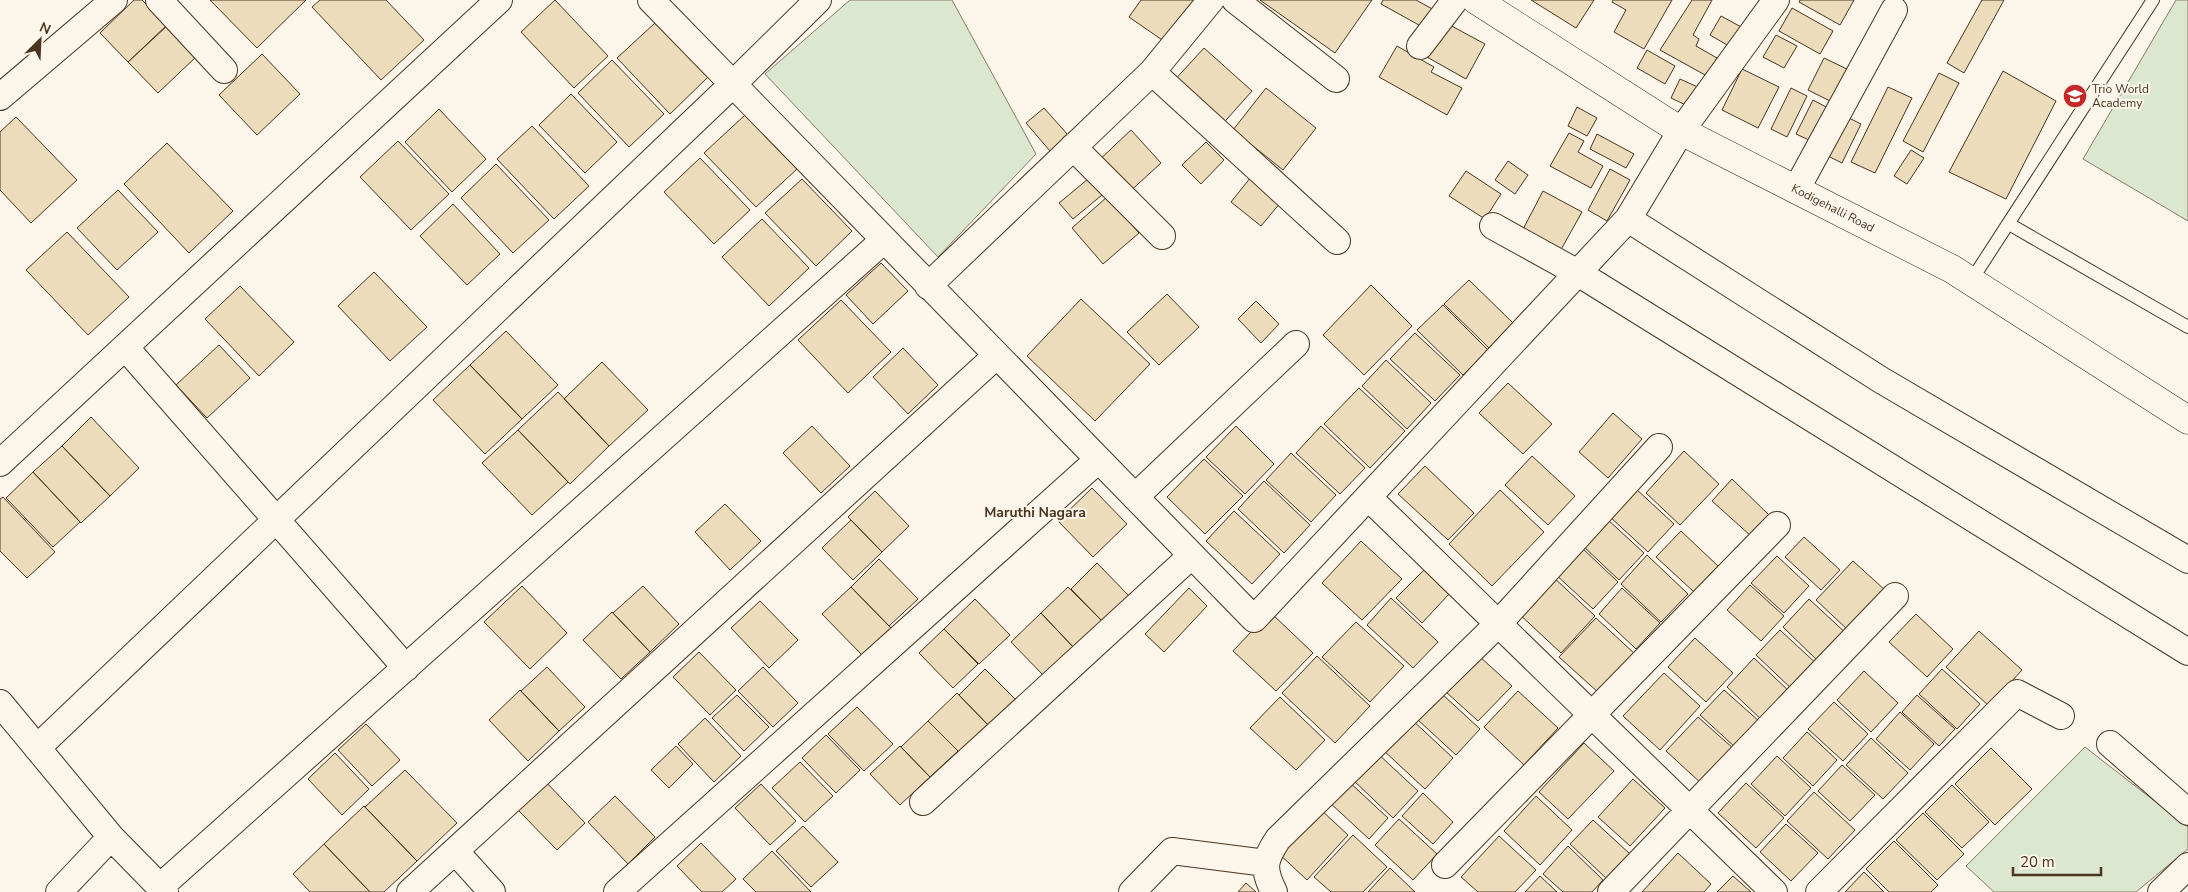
<svg xmlns="http://www.w3.org/2000/svg" width="2188" height="892" font-family="'Nunito Sans',sans-serif">
  <rect width="100%" height="100%" fill="#fbf6e9"/>
  <!-- green -->
  <path fill="#dce7d0" stroke="#887966" d="M850 0H952L1036 154 938 257 765 74Z
    M2176 0H2188V221L2083 159Z
    M2085 747 2188 827V849L2136 892H1994L1966 866Z"/>
  <!-- building -->
  <path fill="#ecdcbc" stroke="#4a3520" d="M134 0H142L167 26 128 62 100 33Z
    M210 0H306L257 48Z
    M320 0H386L424 40 381 80 312 7Z
    M555 0 608 56 574 88 521 32Z
    M1141 0H1195L1165 42 1129 17Z
    M1260 0H1372L1335 53Z
    M1383 0H1416L1436 11 1426 29 1381 4Z
    M1531 0H1594L1576 28Z
    M1613 0H1672L1644 49 1614 32 1626 10 1612 2Z
    M1692 0H1712L1693 35 1699 39 1696 46 1717 58 1707 76 1660 50Z
    M1800 0H1854L1840 25 1799 2Z
    M1982 0H2004L1964 73 1947 63Z
    M1792 8 1833 31 1820 54 1779 31Z
    M1721 16 1745 29 1734 49 1710 35Z
    M656 22 708 77 670 114 617 58Z
    M1446 23 1485 44 1466 79 1427 57Z
    M167 25 197 56 158 93 128 62Z
    M1776 35 1797 46 1784 68 1763 57Z
    M1397 46 1434 67 1431 72 1462 88 1447 115 1379 77Z
    M1204 48 1252 91 1219 128 1171 84Z
    M1647 50 1675 66 1665 84 1637 68Z
    M262 54 300 94 257 135 219 95Z
    M1824 58 1849 70 1832 102 1808 90Z
    M612 60 664 114 629 147 578 93Z
    M1742 69 1779 87 1758 128 1722 110Z
    M2003 71 2056 101 2006 199 1949 172Z
    M1939 73 1959 83 1923 152 1903 141Z
    M1680 79 1702 89 1692 108 1671 98Z
    M1888 87 1912 98 1875 173 1851 162Z
    M1266 88 1316 128 1283 170 1233 130Z
    M1791 88 1807 96 1787 137 1771 129Z
    M571 94 617 142 585 173 539 125Z
    M1813 100 1828 108 1811 141 1796 134Z
    M1577 107 1597 118 1587 136 1568 126Z
    M1044 108 1068 135 1050 151 1026 123Z
    M439 109 486 159 452 192 405 142Z
    M745 115 797 169 756 207 704 153Z
    M16 117 77 180 31 223 0 190V132Z
    M1847 117 1861 124 1842 163 1828 156Z
    M532 126 589 186 554 219 497 159Z
    M1131 130 1161 163 1126 195 1096 163Z
    M1569 133 1584 141 1578 152 1603 166 1591 188 1550 166Z
    M1597 134 1634 154 1626 168 1590 149Z
    M398 141 449 194 411 230 360 177Z
    M1206 142 1224 160 1201 184 1182 165Z
    M167 143 233 211 189 253 124 184Z
    M1911 150 1924 158 1907 184 1894 176Z
    M700 158 750 210 714 244 664 192Z
    M1508 161 1528 175 1515 194 1495 180Z
    M496 164 549 220 513 253 461 198Z
    M1610 169 1630 180 1607 221 1588 210Z
    M1466 171 1501 194 1485 219 1449 196Z
    M1251 177 1281 202 1261 226 1231 202Z
    M802 179 852 231 816 266 765 213Z
    M1088 179 1102 195 1073 219 1059 203Z
    M118 190 158 232 117 270 77 228Z
    M1543 191 1582 212 1558 255 1520 235Z
    M1107 197 1139 233 1103 264 1072 228Z
    M453 204 500 254 467 285 420 236Z
    M762 219 809 268 769 306 722 257Z
    M67 232 129 297 88 335 26 270Z
    M881 263 908 291 873 324 846 295Z
    M374 272 427 327 390 361 338 306Z
    M1469 280 1513 323 1489 348 1444 304Z
    M1371 285 1412 326 1364 375 1323 335Z
    M240 286 294 342 259 376 205 319Z
    M1167 294 1199 327 1159 365 1127 332Z
    M1081 299 1150 364 1095 421 1027 356Z
    M841 300 891 352 848 393 798 340Z
    M1256 301 1279 324 1261 343 1238 319Z
    M1443 305 1488 350 1463 375 1417 330Z
    M506 331 558 385 522 419 470 365Z
    M1415 333 1460 375 1435 401 1390 359Z
    M219 345 250 378 207 418 176 385Z
    M903 348 938 385 908 414 873 377Z
    M1386 360 1431 403 1407 429 1362 386Z
    M602 362 648 410 609 446 564 399Z
    M470 365 522 419 485 454 433 400Z
    M1508 383 1552 424 1523 454 1479 413Z
    M1359 388 1405 431 1370 468 1324 424Z
    M558 392 609 446 570 484 518 430Z
    M1613 413 1642 439 1608 478 1579 452Z
    M91 417 139 468 110 496 62 446Z
    M812 426 850 466 821 493 783 453Z
    M1236 426 1274 464 1245 494 1206 457Z
    M1321 426 1365 468 1340 494 1296 453Z
    M518 430 568 482 532 515 482 463Z
    M62 446 110 496 81 523 33 472Z
    M1684 451 1719 484 1680 525 1646 493Z
    M1291 453 1336 495 1311 522 1266 480Z
    M1532 456 1575 496 1548 525 1505 485Z
    M1204 459 1243 496 1205 534 1167 497Z
    M1425 466 1474 513 1448 540 1398 494Z
    M33 472 80 522 53 547 6 498Z
    M1732 479 1770 516 1751 536 1712 501Z
    M1264 481 1310 525 1284 553 1238 509Z
    M1092 488 1127 524 1093 557 1058 521Z
    M1635 488 1674 524 1648 552 1609 516Z
    M1500 490 1544 532 1492 586 1449 544Z
    M875 491 909 526 882 552 848 517Z
    M3 497 55 552 27 578 0 551V499Z
    M725 504 761 541 730 570 695 532Z
    M1234 511 1280 554 1252 584 1206 541Z
    M1606 518 1644 553 1619 580 1582 545Z
    M851 520 882 552 853 580 822 548Z
    M1681 531 1718 566 1694 592 1656 557Z
    M1804 537 1840 570 1821 590 1785 557Z
    M1361 541 1402 579 1362 620 1322 583Z
    M1580 546 1618 582 1593 609 1554 573Z
    M1647 555 1688 594 1661 622 1621 584Z
    M1777 556 1809 586 1784 613 1751 583Z
    M879 559 918 599 889 626 851 587Z
    M1853 561 1886 591 1849 631 1816 600Z
    M1097 563 1132 599 1105 624 1071 589Z
    M1425 569 1450 593 1422 623 1396 598Z
    M1551 575 1595 616 1561 653 1517 612Z
    M1750 585 1784 616 1761 641 1727 610Z
    M522 586 567 633 530 669 484 622Z
    M643 586 679 624 650 652 613 613Z
    M851 587 891 628 862 655 822 614Z
    M1068 587 1105 624 1077 651 1041 613Z
    M1189 588 1207 606 1164 652 1145 634Z
    M1622 588 1660 623 1636 649 1599 614Z
    M1391 598 1438 642 1413 668 1367 625Z
    M975 599 1010 635 979 664 944 629Z
    M1809 599 1848 635 1821 664 1783 627Z
    M760 601 798 640 769 668 731 628Z
    M612 612 650 652 621 679 583 640Z
    M1270 612 1313 653 1276 691 1233 651Z
    M1041 613 1073 647 1043 675 1011 642Z
    M1916 614 1953 649 1927 677 1889 642Z
    M1596 618 1636 655 1600 694 1559 657Z
    M1356 622 1404 666 1370 702 1322 657Z
    M944 629 978 664 953 688 919 653Z
    M1780 630 1819 666 1795 692 1756 655Z
    M1979 631 2022 670 1989 706 1946 667Z
    M1695 638 1733 673 1706 702 1668 667Z
    M699 652 736 690 710 715 673 677Z
    M1317 656 1370 706 1335 743 1282 693Z
    M1479 656 1512 686 1478 721 1446 692Z
    M1754 658 1791 693 1764 722 1727 687Z
    M547 667 585 707 559 731 521 691Z
    M763 667 798 703 773 727 738 691Z
    M985 669 1017 701 990 727 959 695Z
    M1942 669 1980 704 1957 729 1919 694Z
    M1864 671 1898 703 1871 732 1837 700Z
    M1664 673 1700 706 1660 750 1623 716Z
    M520 690 559 731 528 761 489 720Z
    M1724 690 1760 722 1736 748 1700 715Z
    M1518 691 1558 728 1524 765 1484 727Z
    M957 693 990 727 962 755 928 721Z
    M1442 694 1480 729 1456 755 1417 719Z
    M737 695 769 727 744 751 712 718Z
    M1917 695 1955 729 1939 746 1902 712Z
    M1280 697 1325 740 1296 770 1250 728Z
    M1834 702 1868 734 1843 761 1808 729Z
    M857 707 893 744 864 771 828 734Z
    M1900 712 1934 744 1910 770 1876 739Z
    M1698 717 1735 750 1703 785 1666 751Z
    M705 718 741 756 714 782 678 744Z
    M1410 718 1453 758 1425 789 1382 749Z
    M928 721 958 751 930 777 901 747Z
    M366 724 400 760 372 786 338 750Z
    M1807 732 1837 760 1813 786 1783 758Z
    M826 735 860 770 836 793 802 758Z
    M1871 738 1908 773 1883 799 1846 765Z
    M1584 743 1614 771 1568 819 1539 792Z
    M676 746 693 764 669 788 651 770Z
    M900 746 930 777 900 805 870 774Z
    M1991 748 2032 789 1995 825 1955 784Z
    M1376 752 1418 791 1393 818 1352 779Z
    M335 753 369 789 342 815 308 779Z
    M1777 756 1811 788 1785 816 1751 784Z
    M800 762 833 796 805 822 772 788Z
    M1842 765 1875 795 1850 821 1818 791Z
    M405 770 457 823 417 861 365 807Z
    M1633 779 1665 808 1630 846 1598 817Z
    M1347 780 1388 818 1369 839 1328 801Z
    M546 782 585 823 557 850 518 810Z
    M1746 783 1784 818 1756 848 1718 813Z
    M761 784 796 821 770 845 735 808Z
    M1952 785 1989 822 1962 848 1925 812Z
    M1814 792 1855 830 1828 859 1787 821Z
    M1423 793 1453 822 1433 844 1402 816Z
    M615 796 655 837 628 864 588 822Z
    M1536 796 1572 830 1540 865 1504 831Z
    M364 806 417 861 384 892H370L324 844Z
    M1319 808 1348 835 1307 880 1277 852Z
    M1923 813 1964 854 1937 880 1896 840Z
    M1399 819 1437 854 1413 880 1375 845Z
    M1593 820 1630 854 1607 879 1570 844Z
    M1786 824 1818 853 1791 881 1760 852Z
    M803 826 838 862 811 887 776 851Z
    M1353 835 1387 867 1363 892H1331L1314 877Z
    M1499 836 1536 870 1515 892H1478L1461 877Z
    M1894 841 1938 885 1931 892H1889L1866 869Z
    M701 843 736 879 722 892H702L677 866Z
    M324 844 370 892H310L293 874Z
    M1568 846 1603 880 1592 892H1563L1543 874Z
    M772 851 811 892H756L743 879Z
    M1678 853 1711 884 1704 892H1642Z
    M1390 868 1415 892H1368Z
    M1864 872 1884 892H1845Z
    M1540 876 1557 892H1525Z
    M1733 876 1751 892H1717Z
    M1246 883 1256 892H1238Z"/>
  <g fill="none" stroke-linecap="round" stroke-linejoin="round">
    <!-- service casing -->
    <g stroke="#4a3520" stroke-width="14">
      <path id="service" d="M2009 224 2188 327
        M1971 281 2153 0"/>
    </g>
    <!-- minor casing -->
    <g stroke="#4a3520" stroke-width="28">
      <path id="minor" d="M159 0 224 70
        M651 0 1254 619 1628 219 1681 131 1776 0
        M1235 0 1336 79
        M1420 46 1455 0
        M1152 72 1337 241
        M0 97 114 0
        M1073 147 1162 236
        M1796 190 1894 10
        M1628 219 1881 380 2188 560
        M1493 226 1578 273 2188 652
        M928 286 1152 72 1211 0
        M125 347 406 668
        M0 463 499 0
        M1135 497 1296 344
        M1368 497 1774 892
        M0 703 111 837 165 892
        M2110 744 2188 812
        M37 748 733 84 818 0
        M923 802 1191 556
        M455 851 492 892
        M1445 865 1777 525
        M160 887 884 240
        M59 892 111 837
        M410 892 996 356
        M617 892 1098 460
        M1132 892 1172 851 1266 863
        M1274 892C1262 868 1264 860 1278 839L1498 624 1659 447
        M1611 892 1895 596
        M1819 892 2017 693 2061 716
        M2161 892 2188 866"/>
    </g>
    <!-- secondary casing -->
    <g stroke="#4a3520" stroke-width="29">
      <path id="secondary" d="M1476 0 1681 131 1952 269 2188 420"/>
    </g>
    <!-- service -->
    <use href="#service" stroke="#fbf6e9" stroke-width="12"/>
    <!-- minor -->
    <use href="#minor" stroke="#fbf6e9" stroke-width="26"/>
    <!-- secondary -->
    <use href="#secondary" stroke="#fbf6e9" stroke-width="28"/>
  </g>
  <!-- icons -->
  <defs>
    <g id="school-disc" transform="scale(1.25)"><circle r="9.5" fill="#c62828" stroke="#fbf6e9"/><path d="M0-5L7-2L0 1L-7-2ZM-4 1L0 2.5L4 1V4Q0 6-4 4Z" fill="#fff"/></g>
  </defs>
  <g fill-rule="evenodd">
    <use href="#school-disc" x="2075" y="96"/>
  </g>
  <g text-anchor="middle" stroke-width="4" stroke-linejoin="round" paint-order="stroke">
    <!-- poi labels -->
    <g font-size="12" fill="#4a3520" stroke="#fbf6e9" text-anchor="start">
      <text x="2092" y="93">Trio World<tspan x="2092" dy="14">Academy</tspan></text>
    </g>
    <!-- street labels -->
    <g font-size="12" fill="#4a3520" stroke="#fbf6e9">
      <text transform="translate(1833 208) rotate(27)" y="4">Kodigehalli Road</text>
    </g>
    <!-- neighbourhood labels -->
    <g font-size="14" font-weight="bold" fill="#4a3520" stroke="#fbf6e9">
      <text x="1035" y="517">Maruthi Nagara</text>
    </g>
  </g>
  <!-- north arrow -->
  <g transform="translate(40 40) rotate(24)" stroke="#fbf6e9" stroke-width="4" paint-order="stroke">
  <path d="M0-4L9 19L0 12L-9 19Z" fill="#4a3520"/>
  <text y="-8" font-size="14" font-weight="bold" text-anchor="middle" fill="#4a3520">N</text>
  </g>
  <!-- scale -->
  <path d="M2013 867v8h88v-8" fill="none" stroke="#4a3520" stroke-width="2.5"/>
  <text x="2020" y="867" font-size="15" fill="#4a3520" stroke="#fbf6e9" stroke-width="4" paint-order="stroke">20 m</text>
</svg>
